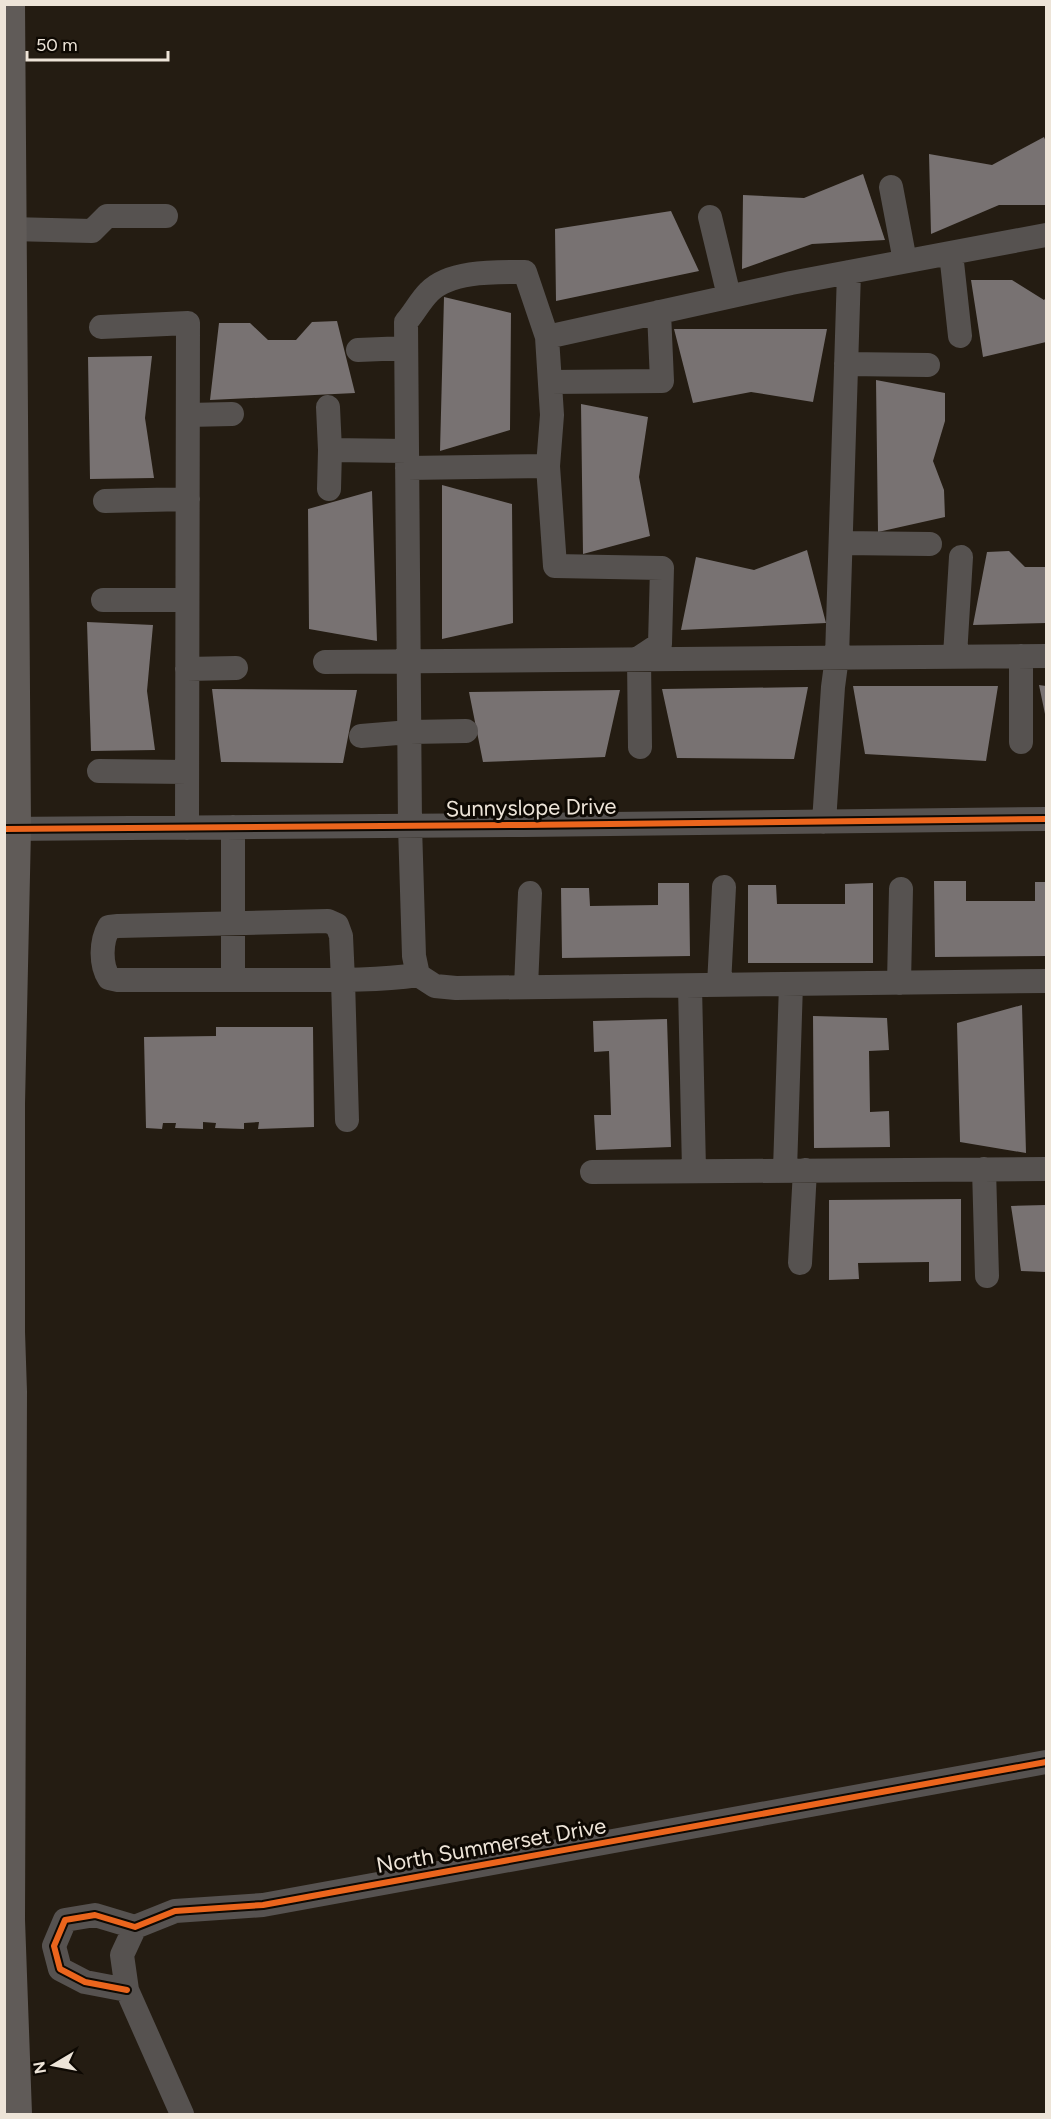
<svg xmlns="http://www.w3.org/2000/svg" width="1051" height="2119" font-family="Figtree,sans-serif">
  <rect width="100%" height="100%" fill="#241c12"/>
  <!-- building -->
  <path fill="#787272" d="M1044 137 1046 142V205H999L931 234 929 154 992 165Z
    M863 174 885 240 812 244 742 269 743 195 804 198Z
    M671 211 699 271 556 301 555 229Z
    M971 280H1012L1044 300 1046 298V342L983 357Z
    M444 297 511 313 510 430 440 451Z
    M337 321 355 393 210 400 219 323H250L268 340H296L312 322Z
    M674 329H827L813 402 751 392 693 403Z
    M152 356 145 418 154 478 90 479 88 357Z
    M876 380 945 393V421L933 461 944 490 945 517 878 532Z
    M581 404 648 417 639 477 650 536 583 554Z
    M442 485 512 504 513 623 442 639Z
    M372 491 377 641 309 629 308 509Z
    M807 550 826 623 681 630 696 557 754 570Z
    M1009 551 1025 567H1046V623L973 625 987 552Z
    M87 622 153 625 147 691 155 750 91 751Z
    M1039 685 1046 686V714H1045Z
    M853 686H998L986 761 865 754Z
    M808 687 794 759 677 758 662 689Z
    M212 689 357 690 343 763 221 762Z
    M620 690 605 757 483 762 469 692Z
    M934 881H966V901H1035V882H1046V956L935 957Z
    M658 883H689L690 956 562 958 561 888H589L590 906 658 905Z
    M873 883V963H748V885H776L777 904H845V884Z
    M1022 1005 1026 1153 960 1142 957 1023Z
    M813 1016 887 1018 889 1050 869 1051 870 1112 889 1111 890 1147 814 1148Z
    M667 1019 671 1147 596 1150 594 1115H611L609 1051 594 1052 593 1021Z
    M216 1027H313L314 1127 258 1129 259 1122 244 1123V1129L215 1128 216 1123 203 1122V1129L175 1128 176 1123H163L162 1129 146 1128 144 1037 216 1036Z
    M961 1199V1281L929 1282V1262L858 1263 859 1279 829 1280V1200Z
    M1046 1205V1272L1021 1271 1011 1206Z"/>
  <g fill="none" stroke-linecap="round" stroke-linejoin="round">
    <!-- minor -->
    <path stroke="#565250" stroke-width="24" d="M891 187 905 261
      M710 217 729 296
      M10 229 92 231 107 216H166
      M951 253 960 336
      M101 327 188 323 187 828
      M547 337 791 283 1046 235
      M358 350 406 348
      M846 364 928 365
      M550 382 662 381 659 312
      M328 407 330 450
      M188 415 232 414
      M407 468 548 466
      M329 489 330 450 407 451
      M105 501 188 499
      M841 543 930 544
      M103 600H187
      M955 656 961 557
      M1021 656V742
      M325 662 1046 656
      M187 669 236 668
      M361 736 410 732 466 731
      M640 747 639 658 660 644 662 568 555 566 548 466 552 415 547 337 525 272C497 272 450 270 429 292 420 301 414 313 406 322L410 826 414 956 418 975 435 986 456 988 1046 981
      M99 771 187 772
      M824 822 833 687 837 657 849 272
      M4 829 523 825 1046 819
      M233 980V827
      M899 983 901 889
      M719 985 724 887
      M690 986 694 1170
      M526 987 530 893
      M347 1120 343 980 341 936 337 925 328 921 118 926 109 927C101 941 100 964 109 978L118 980C174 980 229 980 285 980 330 980 374 981 418 975
      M984 1169 987 1276
      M785 1170 791 984
      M592 1172 1046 1169
      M800 1263 805 1170
      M135 1927 122 1955 127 1990 182 2114
      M127 1990 85 1982 60 1969 54 1946 65 1920 95 1915 135 1927 175 1911 263 1905 1046 1762"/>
    <!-- major -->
    <path stroke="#605b58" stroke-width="32" d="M9 4 15 829 9 1104V1332L11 1392 9 1920 16 2114"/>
    <!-- cycleway casing -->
    <g stroke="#0e0903" stroke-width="10">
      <path id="cycleway" d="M4 829 523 825 1046 819
        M127 1990 85 1982 60 1969 54 1946 65 1920 95 1915 135 1927 175 1911 263 1905 1046 1762"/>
    </g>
    <!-- cycleway -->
    <use href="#cycleway" stroke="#eb651d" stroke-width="6"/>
  </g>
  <g text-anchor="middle" stroke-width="6" stroke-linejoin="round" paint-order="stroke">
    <!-- street labels -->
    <g font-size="22" fill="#ede4d8" stroke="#0e0903">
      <text transform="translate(531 807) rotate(-1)" y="8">Sunnyslope Drive</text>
      <text transform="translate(491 1845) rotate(-10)" y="8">North Summerset Drive</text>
    </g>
  </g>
  <!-- border -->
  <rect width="1051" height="2119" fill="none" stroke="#ede4d8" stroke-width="12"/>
  <!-- north arrow -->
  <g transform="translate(54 2065) rotate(260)" stroke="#0e0903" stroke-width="4.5" paint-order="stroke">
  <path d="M0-4.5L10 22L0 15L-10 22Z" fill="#ede4d8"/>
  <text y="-9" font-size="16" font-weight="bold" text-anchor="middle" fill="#ede4d8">N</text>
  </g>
  <!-- scale -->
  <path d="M27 51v9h141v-9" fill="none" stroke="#ede4d8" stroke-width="3"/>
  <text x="36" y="51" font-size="18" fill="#ede4d8" stroke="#0e0903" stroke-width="4.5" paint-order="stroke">50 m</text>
</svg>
